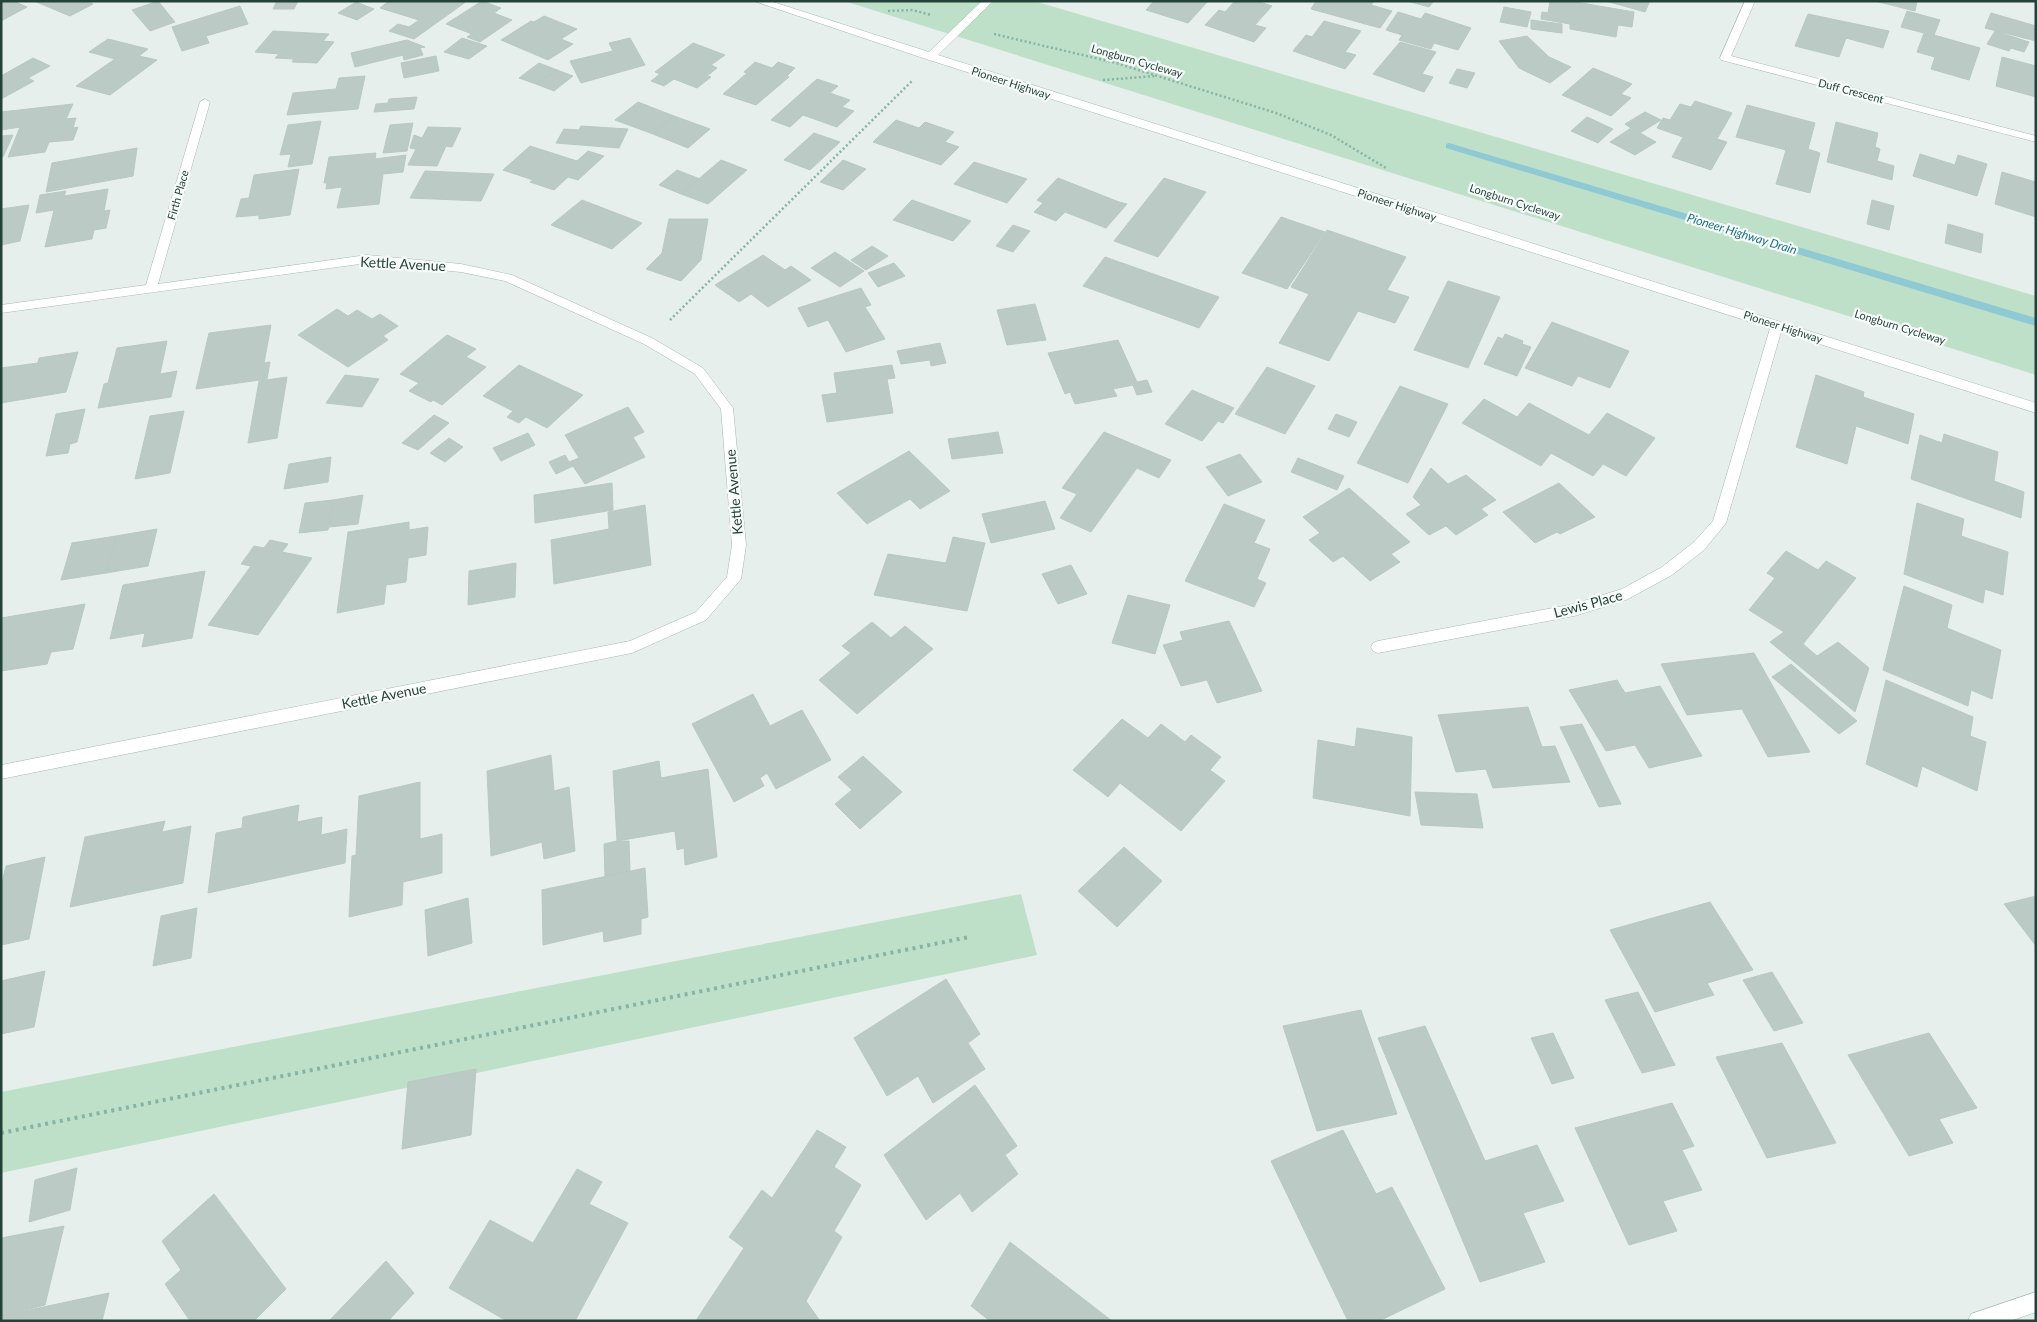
<svg xmlns="http://www.w3.org/2000/svg" width="2037" height="1322" font-family="Lato,sans-serif">
  <rect width="100%" height="100%" fill="#e6efeb"/>
  <!-- green -->
  <path fill="#bfe0c8" d="M844 1H1034L2036 296V375Z
    M1021 894 1037 955 1 1173V1092Z"/>
  <g fill="none" stroke-linecap="round" stroke-linejoin="round">
    <!-- stream -->
    <path fill="#8ec9d4" fill-rule="evenodd" d="M1449 143 2036 318V326L1446 148V144Z"/>
  </g>
  <!-- building -->
  <path fill="#bbcac4" stroke="#b8c9c2" d="M1 1H13L27 7 1 21Z
    M34 1H86L93 4 70 16Z
    M158 1 175 22 150 31 132 10Z
    M277 1H298L294 9H273Z
    M389 1H467L414 39 389 31 398 24 409 27 419 20 380 8Z
    M482 1 501 8 494 13 512 20 480 42 467 37 472 34 446 24Z
    M1154 1H1208L1188 23 1146 10Z
    M1235 1H1257L1272 6 1255 25 1266 28 1254 42 1205 25 1219 10 1225 12Z
    M1316 1H1374L1371 5 1392 11 1380 28 1311 9Z
    M1407 1H1431L1433 2 1429 7Z
    M1550 1H1570L1634 12 1632 27 1618 25 1616 37 1570 29V24L1541 19 1542 12 1548 13Z
    M1606 1H1650L1645 12Z
    M1875 1H1917L1915 11Z
    M356 2 374 9 357 20 338 13Z
    M240 6 248 24 206 36 209 43 182 51 172 27Z
    M1504 7 1531 12 1527 27 1500 22Z
    M1907 11 1940 20 1934 35 1980 48 1969 80 1931 69 1935 57 1917 52 1924 33 1901 27Z
    M1398 12 1421 19 1425 13 1471 28 1458 50 1434 43 1431 49 1399 40 1402 35 1386 30Z
    M1991 13 2036 26V41L1985 28Z
    M1808 14 1889 31 1883 48 1846 38 1839 57 1795 46Z
    M544 16 577 29 561 39 573 44 548 60 501 40 531 21 534 22Z
    M1531 20 1562 24V33L1531 29Z
    M1324 21 1361 31 1345 52 1356 55 1345 69 1293 51 1306 35 1312 37Z
    M273 31 329 34 323 41 334 42 317 63 292 62 294 59 275 58 279 54 255 52Z
    M1995 31 2029 42 2024 52 2011 48 2009 51 1987 44Z
    M1527 36 1549 57 1571 67 1550 83 1519 68 1499 41Z
    M462 38 487 46 469 59 444 52Z
    M630 38 645 65 581 83 570 61 613 51 609 43Z
    M108 39 148 49 139 56 157 60 110 95 76 86 115 59 89 52Z
    M407 40 425 47 420 48 423 55 404 60 403 55 355 67 351 53Z
    M1400 42 1436 52 1422 74 1433 77 1424 92 1373 74Z
    M693 43 725 55 711 65 717 68 707 76 711 77 697 88 674 79 664 86 651 81 660 74 655 72Z
    M436 56 439 71 404 78 401 63Z
    M2002 57 2036 66V97L1996 86Z
    M33 58 50 66 28 78 34 81 1 99V76Z
    M755 62 772 68 778 62 795 68 787 76 789 77 756 105 723 94 747 73 744 72Z
    M539 63 557 70 536 84 519 78Z
    M1593 68 1632 84 1621 94 1631 98 1611 116 1562 95Z
    M1457 69 1475 73 1467 88 1449 83Z
    M557 70 573 76 554 91 536 84Z
    M365 76 358 109 287 115 293 93 336 89 339 78Z
    M817 79 838 86 830 93 850 100 842 107 854 111 837 127 803 115 790 127 771 120Z
    M417 97 414 109 374 112 376 104 388 103 389 99Z
    M1695 101 1732 113 1717 139 1727 142 1711 170 1672 157 1683 137 1657 128 1663 118 1670 120 1680 104 1691 107Z
    M638 102 674 116 653 134 615 120Z
    M73 104 66 119 76 118 73 128 78 127 73 140 49 142 45 152 8 157 20 127 1 130V112Z
    M1747 105 1815 123 1808 149 1820 153 1810 193 1776 184 1786 150 1736 137Z
    M1645 112 1661 120 1640 133 1656 142 1635 155 1610 142 1631 128 1625 124Z
    M674 116 710 129 688 148 653 134Z
    M1587 117 1613 129 1598 143 1571 131Z
    M896 120 919 128 925 122 954 132 945 142 959 147 941 165 873 142Z
    M321 121 312 164 288 167 291 154 280 155 288 125Z
    M1836 122 1878 133 1875 147 1880 149 1877 161 1894 166 1892 180 1827 162Z
    M413 123 407 151 383 153 390 125Z
    M581 126 628 129 619 148 556 143 564 129 579 130Z
    M428 127 461 128 452 147 446 146 437 166 408 165 416 149 410 148 414 135 422 138Z
    M814 133 840 142 810 170 784 160Z
    M13 135 3 157H1V136Z
    M530 146 577 161 588 151 604 156 578 180 568 177 554 190 530 182 533 180 503 170Z
    M137 148 133 176 46 192 52 163Z
    M376 153 375 159 406 155 403 172 383 174 379 204 337 208 342 187 326 189 327 183H324L329 157Z
    M1920 154 1955 165 1958 155 1987 164 1977 196 1913 176Z
    M721 160 747 170 708 204 681 194Z
    M843 160 866 169 843 190 820 182Z
    M974 162 1027 179 1007 203 954 184Z
    M299 169 290 215 259 219V215L236 217 241 199 249 198 254 175Z
    M677 170 700 179 681 194 659 185Z
    M425 171 494 174 481 201 410 198Z
    M2002 172 2036 182V217L1995 204Z
    M1058 178 1119 202 1127 204 1106 228 1065 212 1056 221 1034 212 1043 203 1037 200Z
    M1164 178 1206 192 1158 257 1114 241Z
    M108 189 104 211 110 210 106 228 94 230 92 239 45 247 54 210 36 213 40 195 66 191 64 196Z
    M582 200 642 223 612 249 551 225Z
    M912 200 971 221 953 241 893 220Z
    M1872 200 1894 206 1889 230 1867 224Z
    M29 205 20 241 1 245V209Z
    M1281 217 1325 232 1287 289 1242 273Z
    M669 219H708L701 260 681 281 646 269 662 253Z
    M1948 224 1983 234 1981 253 1945 243Z
    M1013 225 1030 231 1013 252 996 246Z
    M1327 230 1406 257 1387 290 1409 297 1395 323 1358 311 1329 361 1279 343 1309 294 1291 287Z
    M872 246 888 256 866 270 851 260Z
    M835 252 864 271 840 287 811 268Z
    M763 255 785 270 791 266 811 280 768 307 751 294 739 302 715 285Z
    M1105 257 1219 297 1199 328 1083 286Z
    M894 263 905 276 878 287 868 273Z
    M1448 281 1500 297 1468 368 1414 350Z
    M861 288 871 305 865 307 885 339 846 352 828 320 808 327 798 308Z
    M1035 304 1046 340 1007 345 997 310Z
    M337 309 348 316 357 310 372 319 380 314 398 326 383 336 388 340 348 367 298 335Z
    M1552 322 1629 351 1610 388 1578 376 1572 386 1525 368Z
    M271 325 264 363 270 362 267 379 196 389 209 333Z
    M1505 334 1523 341 1522 344 1531 347 1517 376 1484 364 1498 337 1503 339Z
    M447 335 476 349 466 357 486 367 442 405 433 400 431 402 409 391 419 383 400 374Z
    M1118 340 1137 382 1147 380 1152 392 1137 395 1133 385 1113 389 1117 396 1075 404 1070 392 1065 394 1048 353Z
    M167 341 160 374 177 371 171 397 98 408 104 384 108 383 117 348Z
    M940 343 946 363 931 366 930 360 901 364 897 351Z
    M78 352 66 392 1 403V368L38 363 39 358Z
    M519 365 583 395 547 428 526 417 519 423 507 417 513 411 483 396Z
    M892 365 895 378 887 379 893 413 827 422 822 395 837 393 834 373Z
    M1267 367 1315 386 1285 434 1235 414Z
    M345 375 379 379 362 407 326 403Z
    M1816 375 1864 392 1863 397 1914 414 1908 444 1856 426 1847 464 1796 447Z
    M287 377 277 438 248 443 259 381Z
    M1400 386 1448 404 1408 483 1357 463Z
    M1192 390 1234 408 1223 423 1218 421 1202 441 1165 424Z
    M1484 399 1517 417 1529 403 1589 435 1607 413 1655 438 1626 476 1603 464 1593 476 1551 453 1541 466 1462 423Z
    M628 407 644 432 633 437 645 457 585 484 573 466 556 474 549 462 565 455 569 462 579 458 565 435Z
    M85 409 77 442 70 444 68 453 46 456 56 414Z
    M184 411 170 473 135 479 150 416Z
    M1336 414 1357 422 1349 437 1328 429Z
    M434 415 449 423 418 450 402 443Z
    M998 432 1003 453 952 459 948 439Z
    M1104 432 1171 460 1159 478 1137 468 1091 532 1060 518 1077 494 1062 488Z
    M528 433 535 445 501 461 493 448Z
    M1944 434 1998 452 1994 481 2024 492 2021 518 1911 479 1920 435 1942 443Z
    M449 438 463 447 445 462 430 453Z
    M909 451 950 491 920 509 910 499 867 524 837 493Z
    M1240 454 1262 482 1228 496 1206 467Z
    M331 457 328 482 284 489 289 464Z
    M1298 458 1344 476 1337 490 1291 472Z
    M1431 468 1448 484 1466 475 1496 500 1481 509 1488 515 1456 535 1446 526 1429 535 1406 514 1421 505 1413 497Z
    M612 483 613 510 535 523 534 495Z
    M1559 483 1595 517 1560 534 1557 532 1535 543 1503 512Z
    M1349 488 1410 542 1391 554 1400 562 1370 581 1343 556 1333 562 1309 540 1320 533 1303 517Z
    M363 495 358 524 329 527 333 500Z
    M333 500 328 530 299 533 305 503Z
    M1045 501 1055 529 991 543 982 514Z
    M1917 503 1964 519 1961 536 2008 552 2003 595 1985 589 1983 603 1904 574Z
    M1224 504 1265 520 1254 543 1270 549 1257 579 1266 583 1254 607 1185 581Z
    M645 505 651 565 554 584 551 540 609 529 608 512Z
    M409 522V530L428 527 426 555 408 558 406 582 386 585 384 604 337 613 348 532Z
    M157 529 148 566 106 573 116 536Z
    M116 536 106 573 61 580 72 543Z
    M953 537 985 543 967 611 874 595 888 554 946 563Z
    M270 540 288 544 282 552 312 558 258 635 208 625 251 566 241 564 254 546 264 548Z
    M1786 551 1818 570 1826 561 1856 578 1803 644 1817 656 1838 642 1869 668 1855 712 1770 642 1784 632 1749 610 1775 578 1767 573Z
    M516 563 515 597 468 605 469 571Z
    M1071 565 1087 594 1058 604 1042 574Z
    M205 571 192 638 142 647 145 633 110 639 123 585Z
    M1904 586 1952 605 1947 628 2001 650 1992 699 1971 690 1968 706 1883 670Z
    M1128 595 1170 605 1155 654 1112 643Z
    M85 604 73 649 51 652 47 664 1 671V618Z
    M1229 621 1262 691 1217 703 1207 680 1181 686 1163 645 1183 640 1180 632Z
    M872 622 891 638 905 626 933 649 857 714 819 680 851 653 842 646Z
    M1754 653 1810 752 1768 757 1742 709 1687 715 1661 664Z
    M1791 664 1857 721 1839 734 1772 677Z
    M1617 680 1625 693 1660 686 1702 756 1649 768 1635 745 1606 751 1569 690Z
    M1886 680 1973 717 1970 736 1986 742 1977 791 1922 766 1917 787 1866 764Z
    M753 694 770 726 802 710 831 760 776 789 767 773 760 778 764 786 734 802 692 724Z
    M1528 707 1542 747 1555 746 1570 782 1493 788 1486 769 1456 772 1438 715Z
    M1122 719 1148 738 1161 724 1185 742 1191 735 1221 757 1210 770 1225 781 1181 831 1120 783 1108 797 1073 770Z
    M1582 724 1621 804 1599 807 1560 727Z
    M1357 728 1412 737 1410 816 1313 798 1318 740 1355 747Z
    M551 755 554 791 569 787 575 851 544 859 542 842 491 856 487 771Z
    M863 756 902 792 860 829 835 804 852 790 838 777Z
    M659 761 661 778 708 769 717 857 685 865 684 848 677 850 675 831 617 841 613 771Z
    M420 782V839L442 834V873L403 882 402 905 349 917 352 856 356 855 359 796Z
    M1415 792 1477 794 1483 828 1421 825Z
    M299 805 297 822 322 817 321 835 347 829 345 863 208 893 216 833 242 828 243 817Z
    M165 821 162 832 191 826 183 883 70 907 85 837Z
    M617 841H629L630 871 605 876 604 844Z
    M1124 847 1162 881 1117 927 1078 891Z
    M45 857 29 939 1 945V887L6 866Z
    M645 868 648 917 641 919V934L604 942 603 931 543 945 542 890Z
    M2036 896V946L2004 904Z
    M468 898 472 943 428 956 425 910Z
    M1710 902 1753 970 1707 983 1714 995 1655 1012 1610 930Z
    M197 908 191 958 153 966 161 916Z
    M45 971 34 1027 1 1034V981Z
    M1772 972 1803 1023 1774 1031 1743 980Z
    M946 979 980 1034 968 1043 985 1069 933 1103 918 1076 887 1096 854 1038Z
    M1638 992 1675 1065 1642 1073 1605 1000Z
    M1361 1010 1397 1114 1317 1131 1283 1026Z
    M1425 1026 1485 1161 1537 1145 1564 1201 1523 1213 1545 1262 1480 1282 1378 1038Z
    M1553 1033 1574 1078 1552 1084 1531 1038Z
    M1929 1033 1977 1108 1939 1119 1953 1143 1909 1156 1848 1055Z
    M1782 1043 1836 1143 1767 1158 1716 1057Z
    M476 1069 471 1135 402 1149 408 1082Z
    M975 1085 1017 1146 1005 1155 1018 1174 972 1212 960 1193 926 1220 884 1155Z
    M1672 1103 1694 1146 1682 1150 1702 1190 1663 1201 1677 1231 1629 1245 1575 1128Z
    M817 1130 846 1147 834 1167 861 1185 834 1231 842 1237 806 1301 820 1321H698L697 1319 744 1248 729 1237 762 1190 772 1198Z
    M1343 1130 1376 1194 1392 1187 1445 1289 1379 1321H1348L1271 1161Z
    M77 1168 70 1210 29 1222 35 1180Z
    M577 1169 602 1182 589 1204 628 1223 575 1321H507L449 1288 490 1220 533 1243Z
    M214 1194 286 1289 254 1321H190L165 1284 181 1270 162 1241Z
    M64 1226 45 1305 1 1316V1238Z
    M1010 1242 1112 1321H990L971 1306Z
    M386 1261 414 1293 388 1321H329Z
    M109 1293 102 1321H1V1316Z"/>
  <g fill="none" stroke-linecap="round" stroke-linejoin="round">
    <!-- street casing -->
    <g stroke="#a8b8b2" stroke-width="1">
      <path id="street" d="M1745 1H1755L1731 56 2036 136V142L1721 60 1720 58Z
        M205 99 210 102 158 284 367 255 461 264 512 275 652 338 703 368 733 408 746 545 741 579 706 620 632 653 1 779V765L630 641 696 612 727 577 732 545 721 409 695 374 644 344 505 281 461 272 367 263 1 313V305L146 285 200 102Z
        M1777 321 1783 325 1726 523 1704 550 1672 575 1626 600 1574 616 1378 653 1373 651 1371 647 1373 643 1378 641 1574 604 1622 589 1662 567 1694 542 1713 521 1771 325Z
        M2036 1292V1312L2010 1321H1968L1971 1314Z"/>
    </g>
    <!-- secondary casing -->
    <g stroke="#a4bbb3" stroke-width="1">
      <path id="secondary" d="M754 1H770L929 52 982 1H993L938 55 2036 403V413L926 59Z"/>
    </g>
    <!-- path-far1 -->
    <path stroke="#86b3a5" stroke-width="2.5" stroke-dasharray="2 2.5" stroke-linecap="butt" d="M888 11 912 10 931 15
      M994 34 1116 63 1276 113 1331 135 1386 168
      M1103 80 1156 76
      M670 320 913 80"/>
    <!-- path -->
    <path stroke="#86b3a5" stroke-width="4" stroke-dasharray="3 4.5" stroke-linecap="butt" d="M1 1133 969 937"/>
    <!-- street -->
    <use href="#street" fill="#fff" fill-rule="evenodd"/>
    <!-- secondary -->
    <use href="#secondary" fill="#fff" fill-rule="evenodd"/>
  </g>
  <g text-anchor="middle" stroke-width="4.5" stroke-linejoin="round" paint-order="stroke">
    <!-- far-street labels -->
    <g font-size="11" fill="#24423a" stroke="#f7fbf9">
      <text transform="translate(1137 61) rotate(16)" y="4">Longburn Cycleway</text>
      <text transform="translate(1011 83) rotate(18)" y="4">Pioneer Highway</text>
      <text transform="translate(1851 91) rotate(15)" y="4">Duff Crescent</text>
      <text transform="translate(178 195) rotate(-74)" y="4">Firth Place</text>
      <text transform="translate(1515 202) rotate(18)" y="4">Longburn Cycleway</text>
      <text transform="translate(1397 205) rotate(18)" y="4">Pioneer Highway</text>
      <text transform="translate(1783 327) rotate(18)" y="4">Pioneer Highway</text>
      <text transform="translate(1900 327) rotate(17)" y="4">Longburn Cycleway</text>
    </g>
    <!-- far-water labels -->
    <g font-size="12" font-style="italic" fill="#1c6f80" stroke="#f7fbf9">
      <text transform="translate(1742 234) rotate(17)" y="4">Pioneer Highway Drain</text>
    </g>
    <!-- street labels -->
    <g font-size="14" fill="#24423a" stroke="#f7fbf9">
      <text transform="translate(403 264) rotate(3)" y="5">Kettle Avenue</text>
      <text transform="translate(734 492) rotate(-95)" y="5">Kettle Avenue</text>
      <text transform="translate(1588 604) rotate(-15)" y="5">Lewis Place</text>
      <text transform="translate(384 696) rotate(-11)" y="5">Kettle Avenue</text>
    </g>
  </g>
  <!-- border -->
  <rect width="2037" height="1322" fill="none" stroke="#24423a" stroke-width="5"/>
</svg>
